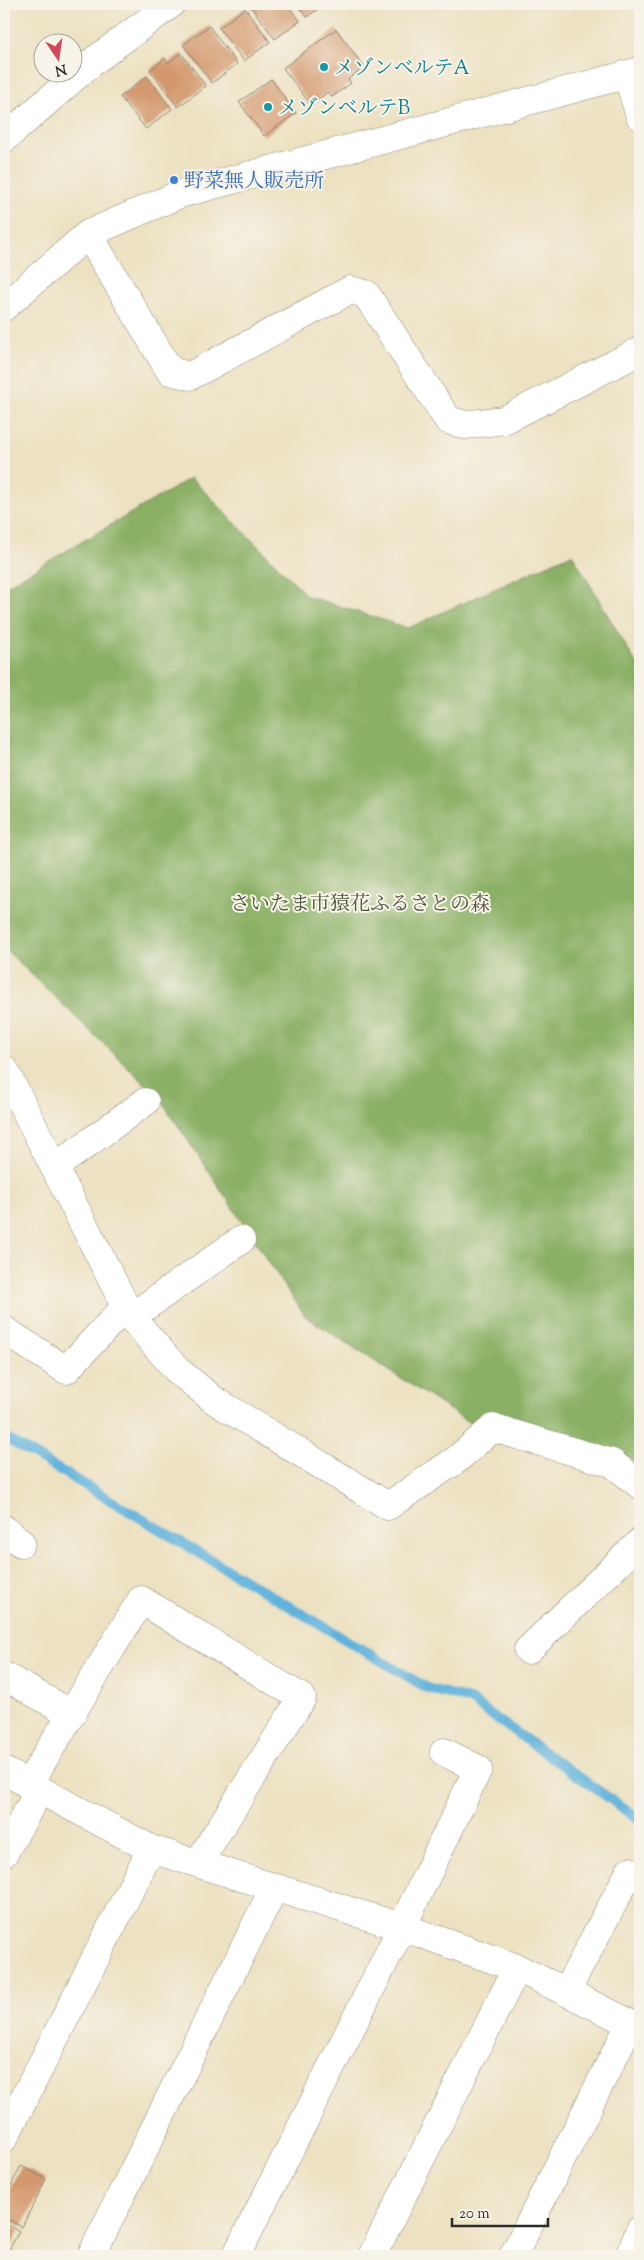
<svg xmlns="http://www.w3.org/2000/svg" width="644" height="2260" font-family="'Sorts Mill Goudy','Noto Serif JP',serif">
  <rect width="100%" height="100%" fill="#f7f3e8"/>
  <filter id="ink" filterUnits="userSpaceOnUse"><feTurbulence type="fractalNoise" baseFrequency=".02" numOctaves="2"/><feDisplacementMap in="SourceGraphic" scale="10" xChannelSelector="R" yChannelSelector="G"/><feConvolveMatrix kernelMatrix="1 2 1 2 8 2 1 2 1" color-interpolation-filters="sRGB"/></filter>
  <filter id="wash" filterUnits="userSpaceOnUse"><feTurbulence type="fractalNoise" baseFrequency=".0096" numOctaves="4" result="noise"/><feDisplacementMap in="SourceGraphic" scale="20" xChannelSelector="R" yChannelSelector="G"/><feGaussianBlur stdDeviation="1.12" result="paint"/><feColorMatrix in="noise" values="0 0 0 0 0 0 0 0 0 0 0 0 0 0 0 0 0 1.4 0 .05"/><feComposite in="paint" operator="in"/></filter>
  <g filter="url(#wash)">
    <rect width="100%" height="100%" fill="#ece1c1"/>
    <!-- forest -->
    <path fill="#8ab065" stroke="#5a6e48" d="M191 478 307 596 408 628 572 554 640 670V1464L620 1453 488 1420 473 1425 305 1316 159 1097 4 948V592L8 585Z"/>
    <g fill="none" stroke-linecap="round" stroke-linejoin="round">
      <!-- stream -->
      <path stroke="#61b2dc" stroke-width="10" d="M4 1437 427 1688 470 1700 640 1820"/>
    </g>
    <g id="blocks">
      <!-- building -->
      <path fill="#d3986d" d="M249 4H287L300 21 275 39Z
        M296 4H325L307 17Z
        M245 8 270 42 244 61 219 28Z
        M209 26 237 64 212 83 183 45Z
        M336 29 364 67 348 79 351 83 332 97 328 92 311 105 283 68Z
        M181 53 206 86 178 107 150 70 165 58 168 63Z
        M147 76 172 109 146 129 120 97Z
        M271 79 296 113 264 136 239 102Z
        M21 2166 46 2179 22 2227 4 2217V2199Z
        M4 2223 19 2231 6 2256H4Z"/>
    </g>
  </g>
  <g filter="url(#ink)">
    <use href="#blocks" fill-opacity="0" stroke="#8c8676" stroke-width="1"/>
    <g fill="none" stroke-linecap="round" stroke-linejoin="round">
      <!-- minor casing -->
      <g stroke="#8c8676" stroke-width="29">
        <path id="minor" d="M627 74 640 116
          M4 139 91 63 171 4
          M88 234 170 371 190 376 350 290 366 294 448 420 465 425 504 420 640 351
          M4 307 88 234 180 194 640 71
          M4 1069 131 1317 177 1370 214 1400 388 1506 456 1460 493 1428 612 1463 640 1485
          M55 1167 145 1102
          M131 1317 241 1240
          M4 1330 66 1370 126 1306
          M4 1529 21 1543
          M528 1650 640 1542
          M4 1676 72 1714
          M4 1771 151 1849 402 1927 517 1968 640 2028
          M28 1785 141 1600 302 1698 198 1863
          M4 1853 39 1791
          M566 1992 630 1871
          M4 2138 151 1849
          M91 2256 274 1888
          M236 2256 402 1927 478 1769 444 1752
          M372 2256 517 1968
          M513 2256 630 2024
          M629 2256 640 2230"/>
      </g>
      <!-- minor -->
      <use href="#minor" stroke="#fff" stroke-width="28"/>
    </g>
  </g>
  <!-- markers -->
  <g fill="#0f9aa8" stroke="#f7f3e8" stroke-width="2">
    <circle cx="324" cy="67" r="5"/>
    <circle cx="268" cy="107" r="5"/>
  </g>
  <circle fill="#3f7fe0" stroke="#f7f3e8" stroke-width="2" cx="174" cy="180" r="5"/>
  <g text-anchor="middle" stroke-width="4" stroke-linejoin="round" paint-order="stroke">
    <!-- culture labels -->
    <g font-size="20" fill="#0d838f" stroke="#f7f3e8" text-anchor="start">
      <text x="334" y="74">メゾンベルテA</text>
      <text x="278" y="114">メゾンベルテB</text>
    </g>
    <!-- shop labels -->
    <g font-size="20" fill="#366cbe" stroke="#f7f3e8" text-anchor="start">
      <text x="184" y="187">野菜無人販売所</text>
    </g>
    <!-- park labels -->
    <g font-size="20" fill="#4c533d" stroke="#f7f3e8">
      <text x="360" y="910">さいたま市猿花ふるさとの森</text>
    </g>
  </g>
  <!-- margin -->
  <rect width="644" height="2260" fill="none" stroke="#f7f3e8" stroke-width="20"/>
  <!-- north arrow -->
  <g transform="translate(58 58) rotate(167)"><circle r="24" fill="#f7f3e8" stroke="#a5a39c"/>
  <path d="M0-4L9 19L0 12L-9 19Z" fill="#d1495b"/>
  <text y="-8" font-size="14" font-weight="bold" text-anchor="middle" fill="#2b2b2b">N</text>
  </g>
  <!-- scale -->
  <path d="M452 2218v8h96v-8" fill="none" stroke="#2b2b2b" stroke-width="2.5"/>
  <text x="459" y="2218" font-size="15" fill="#2b2b2b" stroke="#f7f3e8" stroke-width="4" paint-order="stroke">20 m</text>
</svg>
